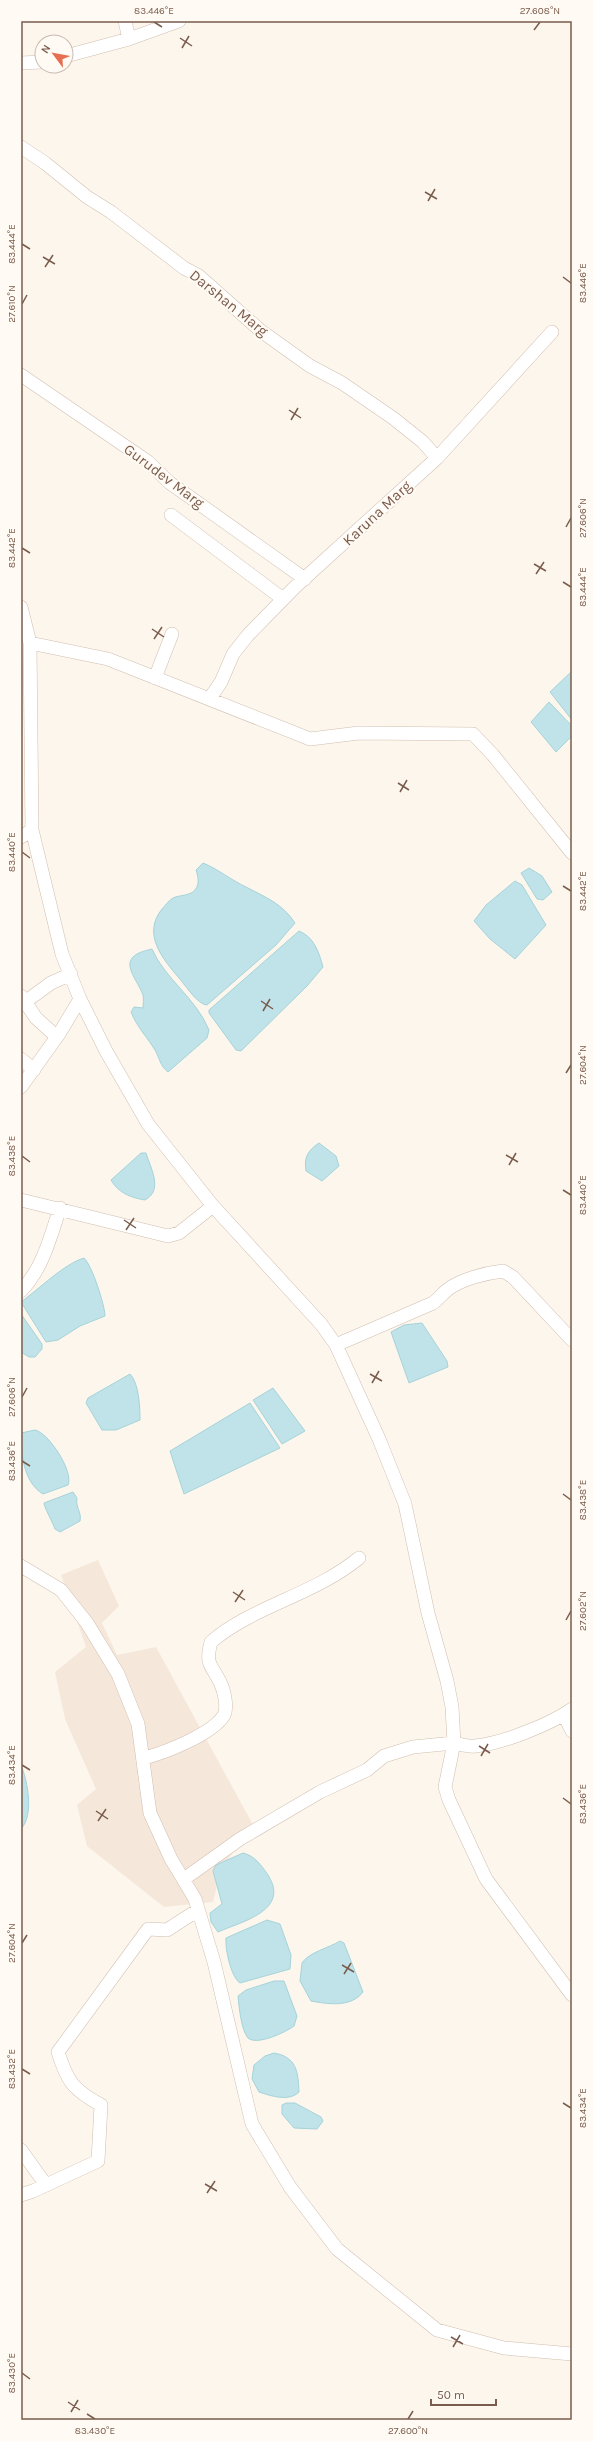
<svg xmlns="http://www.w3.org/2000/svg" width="593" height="2441" font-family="Karla,sans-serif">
  <rect width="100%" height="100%" fill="#fdf6ec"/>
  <!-- residential -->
  <path fill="#f5e8da" d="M98 1560 119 1606 102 1623 117 1655 156 1647 253 1825 221 1869 213 1902 164 1907 87 1846 77 1805 96 1789 65 1719 55 1672 86 1647 61 1575Z"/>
  <!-- water -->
  <path fill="#bfe3e8" stroke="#a5d3da" d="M572 671V720L550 692Z
    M549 702 572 726V736L556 752 531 722Z
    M203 863C218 869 231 880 246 887 265 897 283 904 295 923L276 945 207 1005C197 1004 186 986 179 978 162 958 142 934 162 909 165 906 168 901 173 898 179 895 190 896 195 890 200 884 198 876 196 870Z
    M529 868 542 876 552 892 543 900 537 899 521 873Z
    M515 881 522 885 546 925 515 959 490 939 474 921 486 905Z
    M299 931C314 937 319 952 323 967L307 986 241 1051 236 1050 209 1013V1010Z
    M152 949C165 979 196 998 209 1030L207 1038 168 1072C160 1066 160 1059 155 1050 147 1037 137 1027 131 1012L134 1007 143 1008C143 1004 144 999 143 995 136 976 113 957 152 949Z
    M319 1143 336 1156 339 1166 322 1181 306 1171C304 1158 307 1151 319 1143Z
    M141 1153H146C150 1167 164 1190 145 1200 132 1198 118 1193 111 1180Z
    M84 1258C92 1265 105 1306 105 1316L80 1326 58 1340 46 1342 21 1302C39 1289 64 1264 84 1258Z
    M21 1314 42 1344V1349L35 1357H29L21 1352Z
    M422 1323 447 1361 448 1367 409 1383 391 1332 404 1325Z
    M130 1374C139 1383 140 1407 140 1420L116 1430H102L86 1403 88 1398Z
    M273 1388 305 1431 282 1444 253 1400Z
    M250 1403 280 1448 184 1494 170 1451Z
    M35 1430C49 1433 74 1472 68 1485L43 1494C23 1482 21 1453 21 1433Z
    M73 1492 77 1498C75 1507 82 1512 80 1521L60 1532 55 1529C53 1523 44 1507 44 1503Z
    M21 1765C28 1782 34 1815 21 1829Z
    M243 1853C255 1856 261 1865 268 1875 291 1911 240 1922 218 1932L211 1922 210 1913 222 1904 213 1871 216 1865Z
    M267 1920 280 1924 291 1955 290 1969 240 1983C231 1977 225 1949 226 1938Z
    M340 1941 344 1943 363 1992C351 2008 327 2004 311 2001L300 1981 302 1963C309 1952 329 1948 340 1941Z
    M274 1981H284L297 2016 294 2026C286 2032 257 2046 248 2038 241 2030 239 2006 238 1996L246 1990Z
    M274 2053C297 2057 298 2072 299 2092 289 2102 271 2096 259 2092L252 2079 254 2065 265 2056Z
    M286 2103H295L321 2117 323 2121 317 2129 294 2128 282 2114V2105Z"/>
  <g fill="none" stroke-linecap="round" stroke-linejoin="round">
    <!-- minor casing -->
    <g stroke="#d1beb0" stroke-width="14">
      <path id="minor" d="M125 21 129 39
        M66 56 129 39 179 21
        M21 63 42 62
        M21 147 45 163 87 197 111 212 184 268 199 276 261 331 310 366 342 383 393 418 423 442 437 458
        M21 375 147 461 170 483 305 579
        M171 515 283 599
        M21 607 30 643 32 830 62 954 80 999 106 1051 148 1124 213 1206 321 1324 336 1345 379 1439 405 1504 428 1613 447 1681 452 1707 454 1743 413 1747 384 1756 367 1770 320 1792 240 1839 184 1879
        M30 643 108 659 310 739 359 733 473 734 493 755 572 853
        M155 678 172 634
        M210 698 221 682 233 654 248 635 295 587 437 458 552 332
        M21 837 32 830
        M21 996 36 1018 57 1037
        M25 1002 51 983 71 974
        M21 1059 34 1070
        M21 1087 59 1034 80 999
        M21 1200 168 1236 179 1233 213 1206
        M21 1291C43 1268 50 1238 60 1208
        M336 1345 433 1303C439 1299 441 1295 447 1290 461 1279 486 1273 503 1271L513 1277 572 1340
        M21 1566 61 1590 87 1623 118 1674 138 1724 150 1813 171 1859 195 1899 214 1962 252 2124 290 2187 337 2249 437 2330 504 2348 572 2354
        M572 1709C551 1724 501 1744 475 1746 468 1747 460 1744 454 1743L445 1787 449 1800 486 1879 572 1995
        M564 1715 572 1731
        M144 1758C164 1753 213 1734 224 1715 228 1707 224 1690 220 1682 211 1664 205 1665 211 1642 253 1606 314 1595 359 1558
        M21 2150 46 2185
        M21 2195 33 2191 98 2161 101 2105C73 2090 67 2081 58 2052L148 1929 167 1930 198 1910"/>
    </g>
    <!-- minor -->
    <use href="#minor" stroke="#fff" stroke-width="13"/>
  </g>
  <!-- ticks -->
  <path fill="none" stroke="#7a5c4d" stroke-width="1.5" d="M154 22 162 27M534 30 540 22M180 38 192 46M182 48 189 36M425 192 437 199M428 201 435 189M22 244 30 249M43 257 55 264M45 267 53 255M563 277 571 283M22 304 27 295M289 410 301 418M291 420 298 408M566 527 571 518M22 548 30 553M534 564 546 571M536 574 544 562M563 582 571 587M152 629 164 637M154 639 162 627M398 783 409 790M400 792 407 780M22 852 30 858M563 886 571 891M261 1001 273 1009M263 1011 270 999M566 1073 571 1065M506 1155 518 1162M22 1156 30 1162M509 1165 516 1153M563 1190 571 1195M124 1220 136 1228M126 1230 134 1218M370 1374 382 1381M372 1383 379 1371M22 1397 27 1388M22 1461 30 1466M563 1494 571 1500M233 1592 245 1600M235 1602 243 1590M566 1620 571 1611M479 1746 490 1753M481 1756 488 1744M22 1765 30 1770M563 1798 571 1804M96 1811 108 1819M98 1821 106 1809M22 1943 27 1935M342 1965 354 1972M344 1974 351 1963M22 2069 30 2074M563 2103 571 2108M205 2184 217 2191M207 2193 215 2181M451 2337 463 2344M453 2347 460 2335M22 2373 30 2379M68 2402 80 2410M71 2412 78 2400M87 2414 95 2419M408 2419 413 2411"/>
  <g text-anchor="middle" stroke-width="4" stroke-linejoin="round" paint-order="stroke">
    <!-- street labels -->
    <g font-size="15" fill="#7a5c4d" stroke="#fffaf3">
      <text transform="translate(229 303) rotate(39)" y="5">Darshan Marg</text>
      <text transform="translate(164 476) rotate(37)" y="5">Gurudev Marg</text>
      <text transform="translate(377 513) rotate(-43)" y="5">Karuna Marg</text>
    </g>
  </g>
  <!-- border -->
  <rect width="593" height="2441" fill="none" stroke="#fffaf3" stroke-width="44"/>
  <!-- north arrow -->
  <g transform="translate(54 54) rotate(302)"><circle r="19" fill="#fffaf3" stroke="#cabbb1"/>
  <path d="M0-3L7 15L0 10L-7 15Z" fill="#e76f51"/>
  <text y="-6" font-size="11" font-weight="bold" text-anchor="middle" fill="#7a5c4d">N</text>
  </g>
  <!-- scale -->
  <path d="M431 2399v6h65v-6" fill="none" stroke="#7a5c4d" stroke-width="2"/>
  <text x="437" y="2399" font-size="12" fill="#7a5c4d" stroke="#fffaf3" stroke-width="3" paint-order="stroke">50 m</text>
  <rect x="22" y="22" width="549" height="2397" fill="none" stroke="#7a5c4d" stroke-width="1.5"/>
  <g font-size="10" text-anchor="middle" fill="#7a5c4d">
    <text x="154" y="14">83.446°E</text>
    <text x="540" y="14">27.608°N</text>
    <text transform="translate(11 244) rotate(-90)" y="4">83.444°E</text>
    <text transform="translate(582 283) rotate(-90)" y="4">83.446°E</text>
    <text transform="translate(11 304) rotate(-90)" y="4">27.610°N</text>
    <text transform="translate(582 518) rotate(-90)" y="4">27.606°N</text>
    <text transform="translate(11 548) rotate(-90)" y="4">83.442°E</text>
    <text transform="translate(582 587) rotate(-90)" y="4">83.444°E</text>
    <text transform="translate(11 852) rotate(-90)" y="4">83.440°E</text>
    <text transform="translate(582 891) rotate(-90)" y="4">83.442°E</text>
    <text transform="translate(582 1065) rotate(-90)" y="4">27.604°N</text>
    <text transform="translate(11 1156) rotate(-90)" y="4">83.438°E</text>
    <text transform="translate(582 1195) rotate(-90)" y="4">83.440°E</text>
    <text transform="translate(11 1397) rotate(-90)" y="4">27.606°N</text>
    <text transform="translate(11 1461) rotate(-90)" y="4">83.436°E</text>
    <text transform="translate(582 1500) rotate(-90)" y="4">83.438°E</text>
    <text transform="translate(582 1611) rotate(-90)" y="4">27.602°N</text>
    <text transform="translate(11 1765) rotate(-90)" y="4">83.434°E</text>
    <text transform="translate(582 1804) rotate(-90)" y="4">83.436°E</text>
    <text transform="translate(11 1943) rotate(-90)" y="4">27.604°N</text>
    <text transform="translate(11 2069) rotate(-90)" y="4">83.432°E</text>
    <text transform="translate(582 2108) rotate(-90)" y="4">83.434°E</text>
    <text transform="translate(11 2373) rotate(-90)" y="4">83.430°E</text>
    <text x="95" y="2434">83.430°E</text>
    <text x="408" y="2434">27.600°N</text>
  </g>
</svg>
